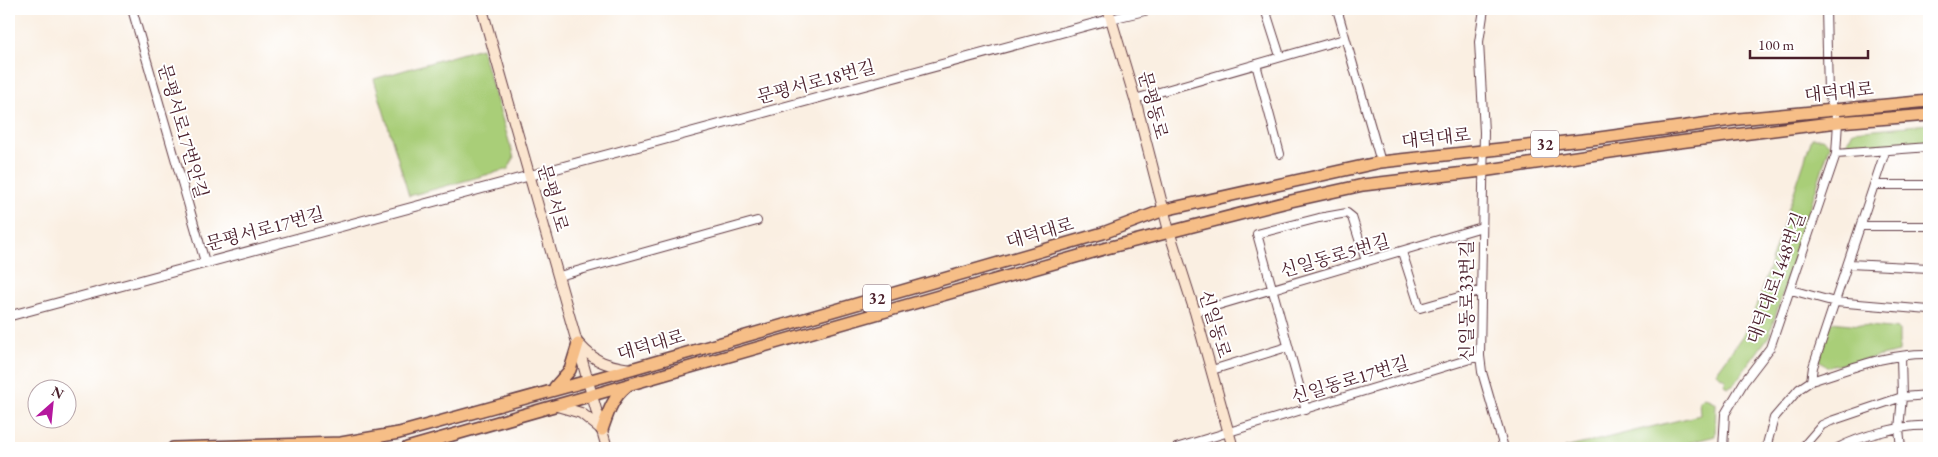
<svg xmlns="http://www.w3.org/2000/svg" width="1938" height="457" font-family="'EB Garamond','Noto Serif KR',serif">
  <rect width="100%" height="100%" fill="#fff"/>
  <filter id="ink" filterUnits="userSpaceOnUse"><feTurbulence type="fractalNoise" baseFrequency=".02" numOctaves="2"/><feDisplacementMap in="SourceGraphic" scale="10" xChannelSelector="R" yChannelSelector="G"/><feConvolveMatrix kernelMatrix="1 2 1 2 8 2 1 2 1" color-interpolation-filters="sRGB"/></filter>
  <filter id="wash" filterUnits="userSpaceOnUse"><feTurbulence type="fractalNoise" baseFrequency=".0096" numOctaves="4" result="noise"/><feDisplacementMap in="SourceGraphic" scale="20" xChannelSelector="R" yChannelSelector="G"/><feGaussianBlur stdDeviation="1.12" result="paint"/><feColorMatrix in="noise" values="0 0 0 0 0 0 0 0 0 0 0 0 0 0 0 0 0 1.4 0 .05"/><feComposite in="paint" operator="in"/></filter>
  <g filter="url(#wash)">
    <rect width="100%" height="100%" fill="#faefe2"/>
    <!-- green -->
    <path fill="#a9ce78" stroke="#7a7652" d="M481 48 514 158 508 169 409 196 374 79Z
      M1929 124V141L1844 148 1853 131Z
      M1812 138H1822L1830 145 1769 336 1734 384 1729 387 1724 385 1726 380 1716 373 1750 325Z
      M1831 322 1899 329V352L1828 367 1819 360Z
      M1704 397 1716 403 1715 436 1669 448H1565L1700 415 1699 401Z"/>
  </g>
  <g filter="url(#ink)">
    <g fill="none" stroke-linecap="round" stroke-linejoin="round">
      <!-- minor casing -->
      <g stroke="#643e46" stroke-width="10">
        <path id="minor" d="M132 9 205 262
          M1265 9 1280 56
          M1337 9 1381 162
          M1484 9 1479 42 1484 132 1480 356 1482 372 1504 448
          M1111 19 1153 9
          M1256 64 1280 154
          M1135 99 1344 39
          M1836 154 1929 147
          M1875 185H1929
          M1861 226H1929
          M1402 252 1420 308 1480 291
          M1849 264 1929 268
          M559 276 757 221
          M1791 290 1835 302 1929 310
          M1195 312 1482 227
          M1901 356 1902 397 1899 429 1901 448
          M1212 370 1287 347
          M1811 381C1850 369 1888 353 1929 354
          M1306 410 1257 234 1319 218 1347 213 1352 217 1366 261
          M1176 448 1480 356
          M1723 448 1725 414 1744 382 1770 348 1836 154 1838 122 1828 93 1826 9
          M1766 448 1774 418 1799 389 1811 381 1813 367 1885 152
          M1802 448 1822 425 1831 421 1902 397 1929 395
          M1838 448C1860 436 1904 424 1929 426"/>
      </g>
      <!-- tertiary casing -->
      <g stroke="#643e46" stroke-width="11">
        <path id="tertiary" d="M9 316 1111 19"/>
      </g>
      <!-- secondary casing -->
      <g stroke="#643e46" stroke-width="12">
        <path id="secondary" d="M482 9 607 448
          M1108 9 1135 99 1169 231 1195 312 1233 448
          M580 345C596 363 607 365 630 369
          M557 406 581 413 601 429"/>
      </g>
      <!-- primary casing -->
      <g stroke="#643e46" stroke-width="14">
        <path id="primary" d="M555 387 570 370 578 344
          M602 430C608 413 612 398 627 386
          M173 448 341 443 399 433 631 369 1103 233 1164 210 1381 162 1592 139 1739 119 1929 101
          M407 448 1107 248 1291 201 1363 185 1482 171 1671 143 1838 122 1929 115"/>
      </g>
      <!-- minor -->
      <use href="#minor" stroke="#fff" stroke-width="8"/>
      <!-- tertiary -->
      <use href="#tertiary" stroke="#fff" stroke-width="9"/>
      <!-- secondary -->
      <use href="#secondary" stroke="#fbe5cf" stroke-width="10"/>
      <!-- primary -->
      <use href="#primary" stroke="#f6be87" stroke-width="11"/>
    </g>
  </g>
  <g text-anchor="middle" stroke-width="4" stroke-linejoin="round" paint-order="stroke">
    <!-- shield labels -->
    <g fill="#fff" stroke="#80626b" stroke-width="1">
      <rect x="1531" y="130.5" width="28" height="27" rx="4"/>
      <rect x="863" y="284.5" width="28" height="27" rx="4"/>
    </g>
    <g font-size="16" font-weight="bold" fill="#4a1f2b">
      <text x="1545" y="150">32</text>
      <text x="877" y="304">32</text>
    </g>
    <!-- street labels -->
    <g font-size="18" fill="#4a1f2b" stroke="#fff">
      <text transform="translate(816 82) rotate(-15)" y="6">문평서로18번길</text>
      <text transform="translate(1839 92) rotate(-6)" y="6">대덕대로</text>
      <text transform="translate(1153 105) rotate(75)" y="6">문평동로</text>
      <text transform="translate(183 131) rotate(74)" y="6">문평서로17번안길</text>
      <text transform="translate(1436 138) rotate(-6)" y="6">대덕대로</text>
      <text transform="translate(553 198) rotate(74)" y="6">문평서로</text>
      <text transform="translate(265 229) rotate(-15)" y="6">문평서로17번길</text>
      <text transform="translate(1040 233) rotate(-16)" y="6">대덕대로</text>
      <text transform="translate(1335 256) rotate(-16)" y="6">신일동로5번길</text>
      <text transform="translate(1776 278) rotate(-70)" y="6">대덕대로1448번길</text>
      <text transform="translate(1467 301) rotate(-90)" y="6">신일동로33번길</text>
      <text transform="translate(1215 324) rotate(73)" y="6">신일동로</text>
      <text transform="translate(651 345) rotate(-16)" y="6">대덕대로</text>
      <text transform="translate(1350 380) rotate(-17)" y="6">신일동로17번길</text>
    </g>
  </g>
  <!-- margin -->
  <rect width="1938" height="457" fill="none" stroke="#fff" stroke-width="30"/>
  <!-- north arrow -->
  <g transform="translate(52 404) rotate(27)"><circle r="24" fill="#ffffff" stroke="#b7a5aa"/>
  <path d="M0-4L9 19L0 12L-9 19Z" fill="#b5179e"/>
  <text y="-8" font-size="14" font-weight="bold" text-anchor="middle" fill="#4a1f2b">N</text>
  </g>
  <!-- scale -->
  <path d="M1750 50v8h118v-8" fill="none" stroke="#4a1f2b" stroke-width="2.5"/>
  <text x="1758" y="50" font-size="15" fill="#4a1f2b" stroke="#ffffff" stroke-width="4" paint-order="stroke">100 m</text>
</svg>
